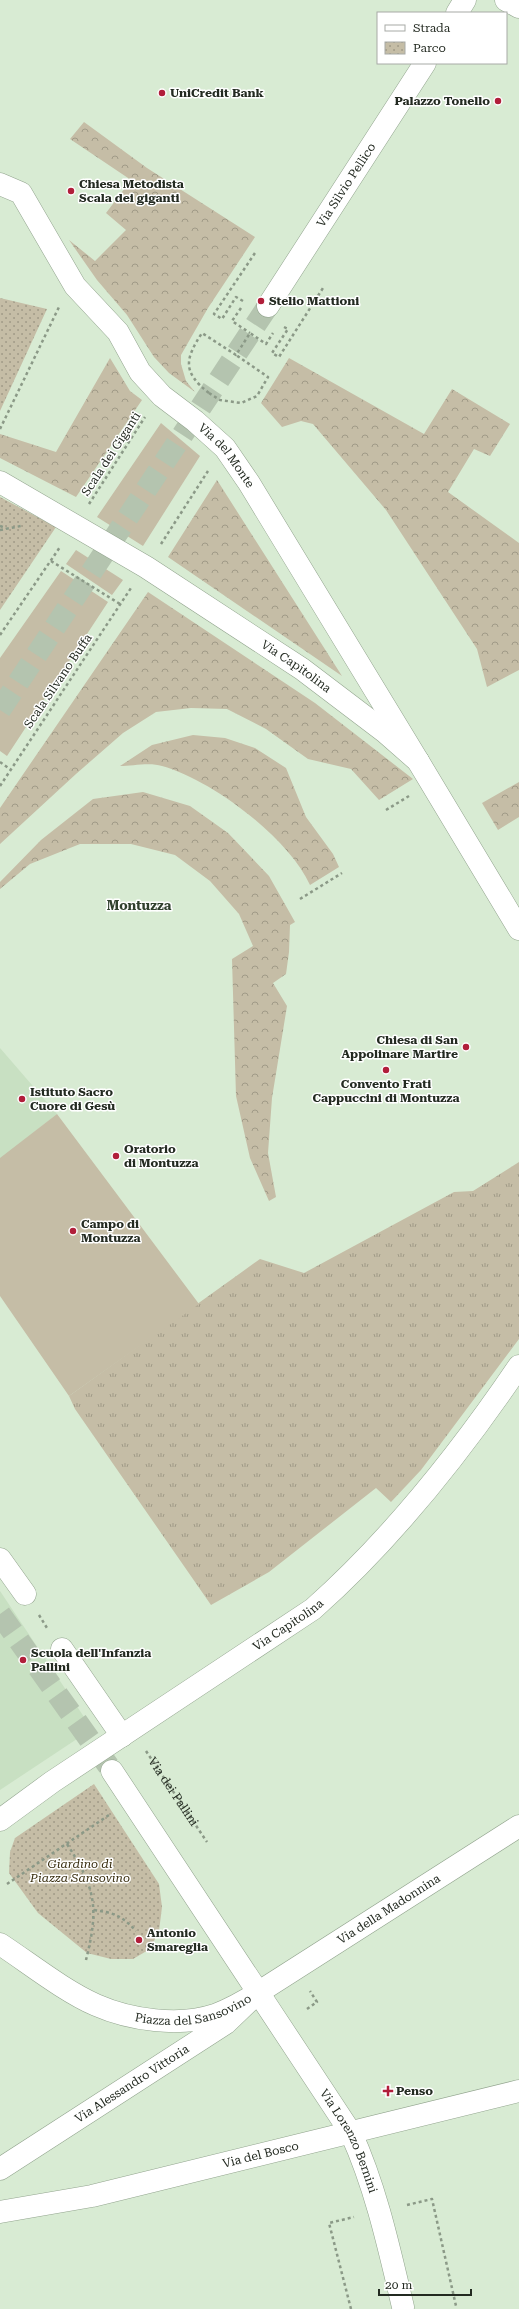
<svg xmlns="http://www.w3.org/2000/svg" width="519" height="2309" font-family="'Roboto Serif',serif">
  <defs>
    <pattern id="grass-tufts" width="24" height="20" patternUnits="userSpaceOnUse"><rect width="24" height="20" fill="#c5bda6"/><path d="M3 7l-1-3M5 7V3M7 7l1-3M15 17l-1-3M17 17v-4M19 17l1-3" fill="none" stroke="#a09a87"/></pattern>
    <pattern id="forest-crowns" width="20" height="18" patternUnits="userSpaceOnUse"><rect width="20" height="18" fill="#c5bda6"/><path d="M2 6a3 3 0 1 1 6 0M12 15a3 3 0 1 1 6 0" fill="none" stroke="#a09a87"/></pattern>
    <pattern id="park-dots" width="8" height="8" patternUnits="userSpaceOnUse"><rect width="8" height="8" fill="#c5bda6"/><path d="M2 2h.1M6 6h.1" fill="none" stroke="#a09a87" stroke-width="1.8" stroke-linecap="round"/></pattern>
  </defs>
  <rect width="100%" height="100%" fill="#d8ebd3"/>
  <!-- built -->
  <path fill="#c8e0c2" d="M0 1048 57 1114 0 1159Z
    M0 1591 92 1729 0 1790Z"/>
  <!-- grass -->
  <path fill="url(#grass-tufts)" d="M519 1162V1339L421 1470 391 1502 376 1488 269 1572 211 1605 75 1409 69 1396 260 1259 304 1273 454 1192 473 1191Z"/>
  <!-- forest -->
  <path fill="url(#forest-crowns)" d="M84 122 147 168 255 237 208 308 181 355V364L186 381 195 392 169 373 154 357 127 315 97 280 69 240 95 261 126 230 106 213 131 180 70 139Z
    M110 358 130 391 142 400 76 497 0 458V434L56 452Z
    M289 358 424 434 452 389 510 424 490 456 474 449 448 492 519 543V670L487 687 477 649 386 510 313 424 301 421 282 427 261 403Z
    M217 480 342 676 168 557Z
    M148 592 315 703 413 779 379 800 351 769 308 759 266 729 227 709 191 708 156 712 123 733 76 774 0 844V808Z
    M193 735 225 738 255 748 286 768 306 817 333 854 339 867 310 885C288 837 212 780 162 766 150 762 132 766 120 766L152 745Z
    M519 782V817L498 830 482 803Z
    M143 792 190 806 228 833 269 876 295 922 290 925 289 952 286 974 273 983 287 1006 272 1098 268 1153 276 1197 269 1201 250 1158 236 1096 232 959 253 946 239 914 210 881 175 855 131 844H80L30 864 0 889V882L41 840 93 799Z"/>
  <!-- park -->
  <path fill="url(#park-dots)" d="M0 298 47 309 0 411Z
    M0 497 56 527 0 610Z
    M94 1784 159 1884 162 1907 159 1931 150 1949 133 1959H111L87 1953 38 1913 9 1873 10 1852 15 1838Z"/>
  <!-- garden -->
  <path fill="#c5bda6" d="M161 423 200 456 143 546 97 517Z
    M76 550 123 580 112 595 66 564Z
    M61 571 108 602 7 756 0 751V658Z
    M57 1114 199 1304 69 1396 0 1296V1158Z"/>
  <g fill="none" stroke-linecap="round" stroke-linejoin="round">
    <!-- primary-tunnel -->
    <path stroke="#b4c4af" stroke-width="22" stroke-dasharray="22 11" stroke-linecap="butt" d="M0 710 268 306
      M0 1614 112 1771"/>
    <!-- minor casing -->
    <g stroke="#92a48e" stroke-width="23">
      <g id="minor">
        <path id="s2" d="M0 184 21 193 75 286 118 332 140 372 162 396 195 421 225 448 249 483 418 761"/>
        <path id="s3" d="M0 482 146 567 302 669 385 732 418 761 519 929"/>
        <path d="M0 1559 25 1594"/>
        <path d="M62 1649 122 1736"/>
        <path id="s4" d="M0 1820 52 1782 313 1609C392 1539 460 1453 519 1366"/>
        <path id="s5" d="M0 2169 226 2023 249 2001"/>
        <path id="s6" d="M0 2212 92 2196 519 2091"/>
      </g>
    </g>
    <!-- tertiary casing -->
    <g stroke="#92a48e" stroke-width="23">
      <g id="tertiary">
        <path id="s7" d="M259 1992 519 1826"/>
      </g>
    </g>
    <!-- secondary casing -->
    <g stroke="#92a48e" stroke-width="23">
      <g id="secondary">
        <path id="s8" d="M0 1944C29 1963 64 1991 96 2005 130 2020 179 2027 215 2015 231 2009 245 2001 259 1992"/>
      </g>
    </g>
    <!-- primary casing -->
    <g stroke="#92a48e" stroke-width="23">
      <g id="primary">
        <path d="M506 0 519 7"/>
        <path d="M457 13 465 0"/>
        <path id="s9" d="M268 306 425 63"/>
        <path id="s10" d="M112 1771 351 2133C376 2188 389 2248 403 2307"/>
      </g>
    </g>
    <!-- path -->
    <g stroke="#8b9987" stroke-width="2.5" stroke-dasharray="3 3" stroke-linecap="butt">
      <path d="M243 301 236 297 222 319 214 314 255 253"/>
      <path d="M241 308 232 321 250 333"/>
      <path d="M284 327 288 329 272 353 279 357 323 288"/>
      <path d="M209 393C182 372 185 359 202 333L236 355 250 333 266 344 273 333"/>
      <path d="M209 393 220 400 241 403 257 396 268 377 236 355"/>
      <path d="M0 429 59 307"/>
      <path d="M89 504 145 417"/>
      <path d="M0 526 6 528"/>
      <path d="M0 530 21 526"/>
      <path d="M161 544 208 471"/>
      <path d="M51 561 120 604"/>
      <path d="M0 635 60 547"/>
      <path d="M0 762 10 769"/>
      <path d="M0 786 131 588"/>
      <path d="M386 810 409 796"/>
      <path d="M300 899 342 873"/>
      <path d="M39 1615 47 1628"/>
      <path id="s1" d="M146 1751 207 1842"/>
      <path d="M67 1844C96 1889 99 1908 86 1960"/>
      <path d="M7 1884 109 1815"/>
      <path d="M94 1910C114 1913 121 1915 136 1931"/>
      <path d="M307 2009 317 2002 310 1991"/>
      <path d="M407 2205 432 2199 456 2306"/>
      <path d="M351 2309 329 2223 354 2217"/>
    </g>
    <!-- minor -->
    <use href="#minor" stroke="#fff" stroke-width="22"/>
    <!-- tertiary -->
    <use href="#tertiary" stroke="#fff" stroke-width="22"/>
    <!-- secondary -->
    <use href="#secondary" stroke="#fff" stroke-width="22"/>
    <!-- primary -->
    <use href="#primary" stroke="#fff" stroke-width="22"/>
  </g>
  <!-- markers -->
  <g fill="#b11e3a" stroke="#fff" stroke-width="1.5">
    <circle cx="162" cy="93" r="4"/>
    <circle cx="498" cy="101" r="4"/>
    <circle cx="71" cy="191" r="4"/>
    <circle cx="261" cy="301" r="4"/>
    <circle cx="466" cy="1047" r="4"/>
    <circle cx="386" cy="1070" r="4"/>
    <circle cx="22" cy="1099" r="4"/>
    <circle cx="116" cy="1156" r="4"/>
    <circle cx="73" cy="1231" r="4"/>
    <circle cx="23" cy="1660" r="4"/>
    <circle cx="139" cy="1940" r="4"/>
    <path d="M386 2085h4v4h4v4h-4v4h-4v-4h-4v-4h4z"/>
  </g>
  <g text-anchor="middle" stroke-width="3" stroke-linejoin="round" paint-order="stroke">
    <!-- poi labels -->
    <g font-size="12" font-weight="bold" fill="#232a21" stroke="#fff" text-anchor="start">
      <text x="170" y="97">UniCredit Bank</text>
      <text x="490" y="105" text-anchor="end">Palazzo Tonello</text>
      <text x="79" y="188">Chiesa Metodista<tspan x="79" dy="14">Scala dei giganti</tspan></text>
      <text x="269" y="305">Stelio Mattioni</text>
      <text x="458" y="1044" text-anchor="end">Chiesa di San<tspan x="458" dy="14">Appolinare Martire</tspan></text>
      <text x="386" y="1088" text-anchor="middle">Convento Frati<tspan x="386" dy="14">Cappuccini di Montuzza</tspan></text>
      <text x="30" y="1096">Istituto Sacro<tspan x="30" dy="14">Cuore di Gesù</tspan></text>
      <text x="124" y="1153">Oratorio<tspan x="124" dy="14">di Montuzza</tspan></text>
      <text x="81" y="1228">Campo di<tspan x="81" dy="14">Montuzza</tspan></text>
      <text x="31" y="1657">Scuola dell'Infanzia<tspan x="31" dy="14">Pallini</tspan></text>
      <text x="147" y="1937">Antonio<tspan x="147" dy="14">Smareglia</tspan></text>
      <text x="396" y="2095">Penso</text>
    </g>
    <!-- street labels -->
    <g font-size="12" fill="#232a21" stroke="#fff">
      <text dy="4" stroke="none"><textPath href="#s9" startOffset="144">Via Silvio Pellico</textPath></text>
      <text transform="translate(111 454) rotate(-57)" y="4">Scala dei Giganti</text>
      <text dy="4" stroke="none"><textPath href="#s2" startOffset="360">Via del Monte</textPath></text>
      <text dy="4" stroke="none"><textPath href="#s3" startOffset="349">Via Capitolina</textPath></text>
      <text transform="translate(58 681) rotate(-56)" y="4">Scala Silvano Buffa</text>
      <text dy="4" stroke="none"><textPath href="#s4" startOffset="348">Via Capitolina</textPath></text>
      <text dy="4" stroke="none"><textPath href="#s1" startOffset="49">Via dei Pallini</textPath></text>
      <text dy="4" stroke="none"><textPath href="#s7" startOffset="154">Via della Madonnina</textPath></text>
      <text dy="4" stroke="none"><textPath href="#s8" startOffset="215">Piazza del Sansovino</textPath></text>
      <text dy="4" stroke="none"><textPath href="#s5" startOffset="157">Via Alessandro Vittoria</textPath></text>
      <text dy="4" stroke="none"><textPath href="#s10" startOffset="440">Via Lorenzo Bernini</textPath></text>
      <text dy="4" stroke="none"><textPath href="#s6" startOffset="267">Via del Bosco</textPath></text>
    </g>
    <!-- park labels -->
    <g font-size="12" font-style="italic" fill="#372c0d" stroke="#fff">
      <text x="80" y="1868">Giardino di<tspan x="80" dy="14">Piazza Sansovino</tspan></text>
    </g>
    <!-- neighbourhood labels -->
    <g font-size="13" font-weight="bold" fill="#30402d" stroke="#fff">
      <text x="139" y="910">Montuzza</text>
    </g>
  </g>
  <!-- legend -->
  <rect x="377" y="12" width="130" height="52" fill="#ffffff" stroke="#a7aaa6"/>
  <rect x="385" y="25" width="20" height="6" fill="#ffffff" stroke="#a7aaa6"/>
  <text x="413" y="32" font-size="12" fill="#232a21">Strada</text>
  <rect x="385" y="42" width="20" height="12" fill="url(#park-dots)" stroke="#a7aaa6"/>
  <text x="413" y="52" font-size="12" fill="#232a21">Parco</text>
  <!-- scale -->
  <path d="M379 2289v6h92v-6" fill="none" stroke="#232a21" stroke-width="2"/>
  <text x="385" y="2289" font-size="12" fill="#232a21" stroke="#ffffff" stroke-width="3" paint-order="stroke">20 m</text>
</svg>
